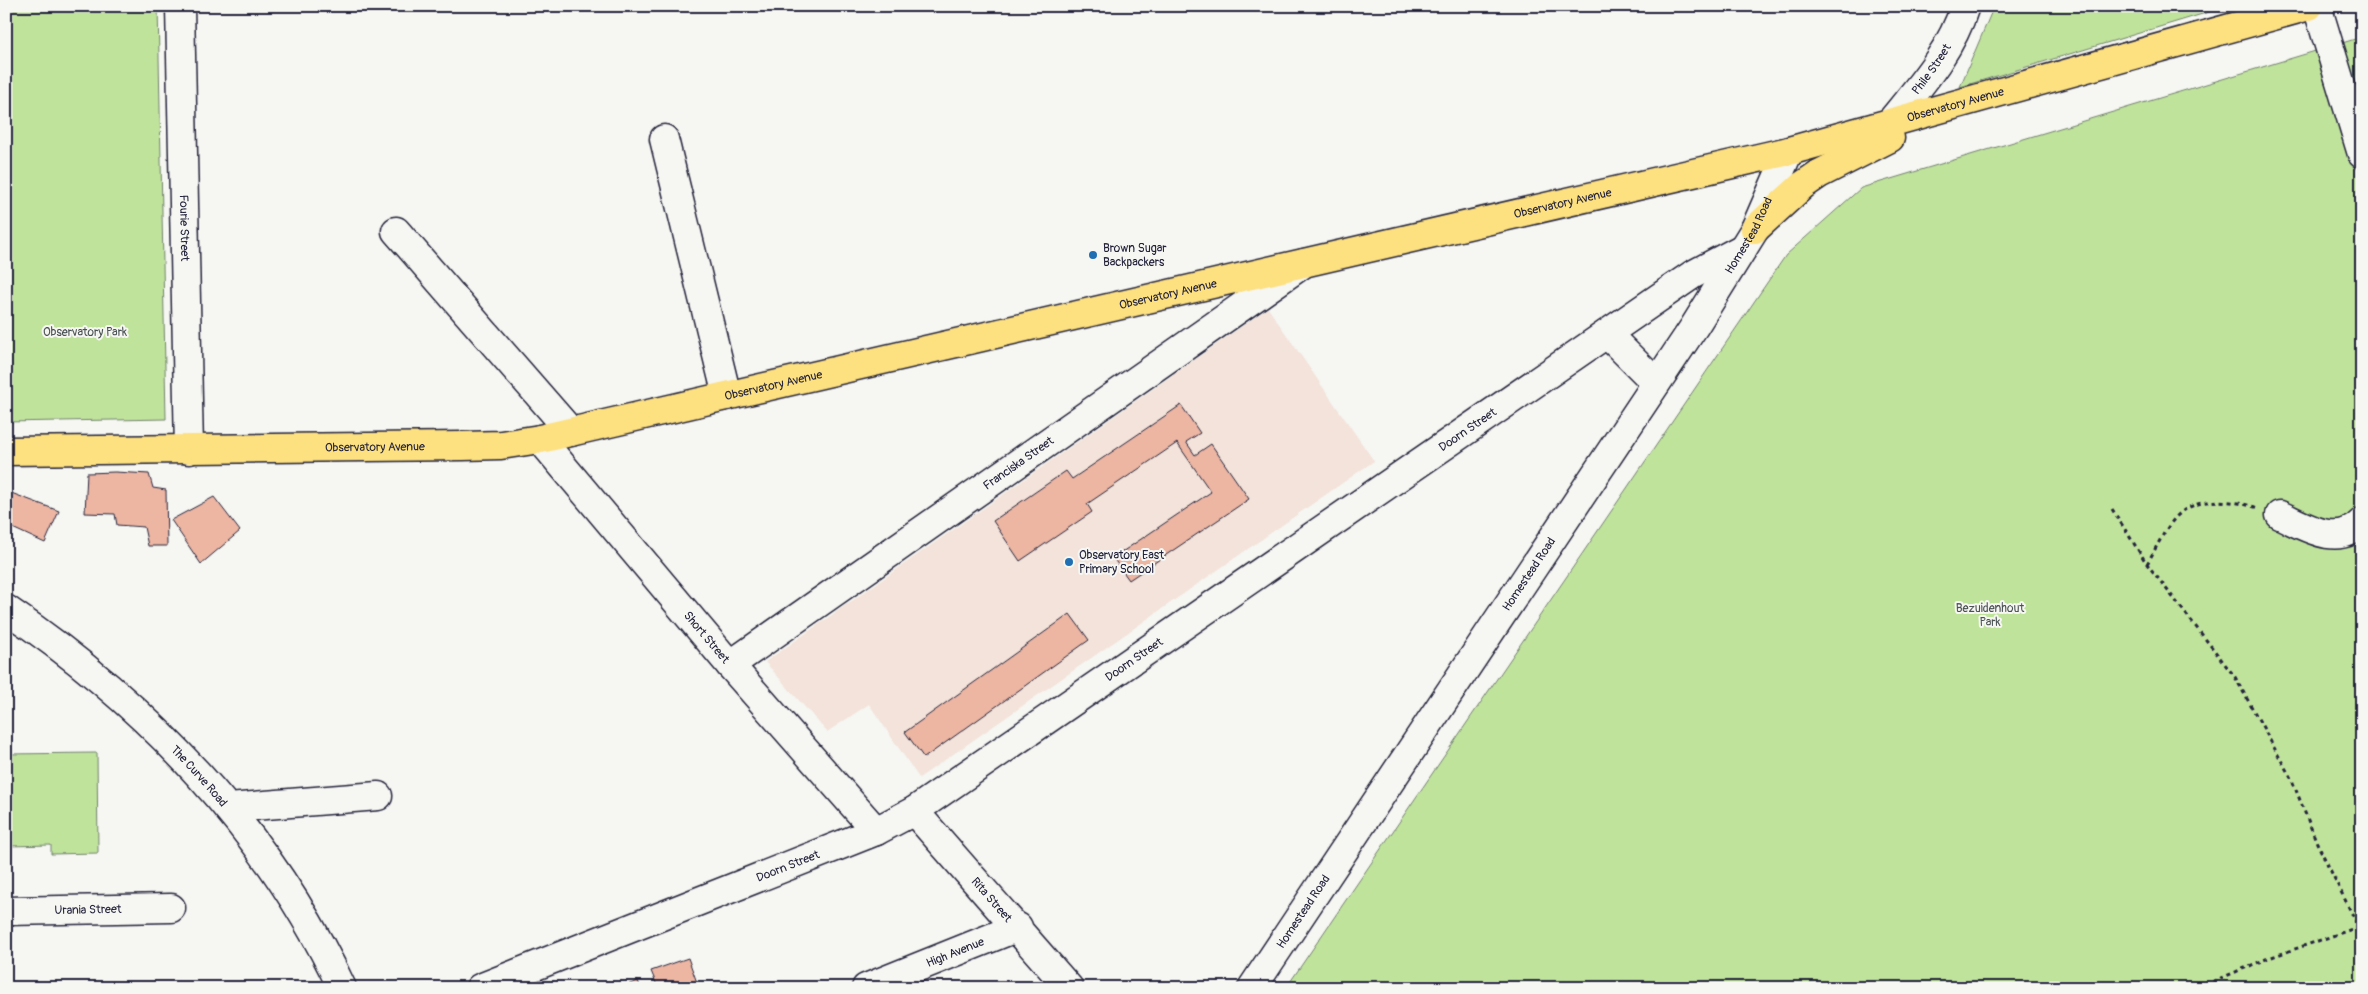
<svg xmlns="http://www.w3.org/2000/svg" width="2368" height="994" font-family="Pangolin,sans-serif">
  <rect width="100%" height="100%" fill="#f6f6f2"/>
  <filter id="ink" filterUnits="userSpaceOnUse"><feTurbulence type="fractalNoise" baseFrequency=".02" numOctaves="2"/><feDisplacementMap in="SourceGraphic" scale="10" xChannelSelector="R" yChannelSelector="G"/><feConvolveMatrix kernelMatrix="1 2 1 2 8 2 1 2 1" color-interpolation-filters="sRGB"/></filter>
  <g filter="url(#ink)">
    <!-- built -->
    <path fill="#f3e3da" d="M1268 308 1374 461 919 778 869 704 827 732 765 662Z"/>
    <!-- green -->
    <path fill="#c0e39c" stroke="#71826c" d="M6 6H158L166 419 6 422Z
      M1994 6H2229L1960 87Z
      M2362 37V988H1286L1786 255 1861 188Z
      M97 753 98 853 51 854V845L9 846V855H6V754Z"/>
    <!-- building -->
    <path fill="#edb6a3" stroke="#22223b" d="M1181 405 1200 433 1186 442 1195 455 1211 444 1249 499 1129 580 1113 558 1211 492 1177 443 1087 504 1092 512 1020 561 993 521 1066 471 1072 479Z
      M115 472 149 474 153 488 166 490 167 546H148L144 527 117 525 115 514 85 513 87 473Z
      M6 491 59 511 45 543 6 525Z
      M214 497 240 531 201 564 171 520Z
      M1070 614 1089 640 924 758 905 732Z
      M688 958 699 988H658L651 971Z
      M638 981 641 988H619Z"/>
    <g fill="none" stroke-linecap="round" stroke-linejoin="round">
      <!-- minor casing -->
      <g stroke="#22223b" stroke-width="31">
        <g id="minor">
          <path id="s1" d="M180 6 189 450"/>
          <path d="M2317 6 2362 154"/>
          <path id="s2" d="M1888 125C1918 88 1951 52 1965 6"/>
          <path d="M664 139 727 396"/>
          <path d="M396 231 571 432"/>
          <path d="M1607 334 1656 383"/>
          <path id="s3" d="M540 439 730 665 876 831"/>
          <path d="M2280 515C2306 527 2338 548 2362 522"/>
          <path id="s4" d="M6 609C147 704 270 833 342 988"/>
          <path id="s5" d="M730 665 1304 263"/>
          <path d="M228 808 378 796"/>
          <path id="s6" d="M914 811 1069 988"/>
          <path id="s7" d="M6 911 171 908"/>
          <path id="s8" d="M480 988 876 831 914 811 1657 299 1692 275 1743 248"/>
          <path id="s9" d="M866 988 1018 927"/>
          <path id="s10" d="M1252 988 1694 327 1755 229 1789 151"/>
        </g>
      </g>
      <!-- major casing -->
      <g stroke="#22223b" stroke-width="31">
        <g id="major">
          <path d="M1755 229 1803 185 1819 174 1890 138"/>
          <path id="s11" d="M6 451 463 446 501 445 540 439 1789 151 2309 6"/>
        </g>
      </g>
      <!-- path -->
      <path stroke="#22223b" stroke-width="3" stroke-dasharray="4 4" stroke-linecap="butt" d="M2112 509 2147 564 2235 677 2292 780 2317 843 2362 934
        M2147 564C2156 548 2164 530 2176 517 2197 495 2233 500 2258 508
        M2198 988 2266 959 2358 927 2362 919"/>
      <!-- minor -->
      <use href="#minor" stroke="#f6f6f2" stroke-width="28"/>
      <!-- major -->
      <use href="#major" stroke="#fde080" stroke-width="28"/>
    </g>
  </g>
  <!-- markers -->
  <g fill="#1f6fb2" stroke="#f6f6f2" stroke-width="2">
    <circle cx="1093" cy="255" r="5"/>
    <circle cx="1069" cy="562" r="5"/>
  </g>
  <g text-anchor="middle" stroke-width="4" stroke-linejoin="round" paint-order="stroke">
    <!-- street labels -->
    <g font-size="12" fill="#22223b" stroke="#f6f6f2">
      <text dy="4" stroke="none"><textPath href="#s2" startOffset="71">Phile Street</textPath></text>
      <text dy="4" stroke="none"><textPath href="#s11" startOffset="1989">Observatory Avenue</textPath></text>
      <text dy="4" stroke="none"><textPath href="#s11" startOffset="1584">Observatory Avenue</textPath></text>
      <text dy="4" stroke="none"><textPath href="#s1" startOffset="222">Fourie Street</textPath></text>
      <text dy="4" stroke="none"><textPath href="#s10" startOffset="902">Homestead Road</textPath></text>
      <text dy="4" stroke="none"><textPath href="#s11" startOffset="1179">Observatory Avenue</textPath></text>
      <text dy="4" stroke="none"><textPath href="#s11" startOffset="774">Observatory Avenue</textPath></text>
      <text dy="4" stroke="none"><textPath href="#s8" startOffset="1141">Doorn Street</textPath></text>
      <text dy="4" stroke="none"><textPath href="#s11" startOffset="369">Observatory Avenue</textPath></text>
      <text dy="4" stroke="none"><textPath href="#s5" startOffset="352">Franciska Street</textPath></text>
      <text dy="4" stroke="none"><textPath href="#s10" startOffset="498">Homestead Road</textPath></text>
      <text dy="4" stroke="none"><textPath href="#s3" startOffset="259">Short Street</textPath></text>
      <text dy="4" stroke="none"><textPath href="#s8" startOffset="736">Doorn Street</textPath></text>
      <text dy="4" stroke="none"><textPath href="#s4" startOffset="256">The Curve Road</textPath></text>
      <text dy="4" stroke="none"><textPath href="#s8" startOffset="331">Doorn Street</textPath></text>
      <text dy="4" stroke="none"><textPath href="#s6" startOffset="118">Rita Street</textPath></text>
      <text dy="4" stroke="none"><textPath href="#s7" startOffset="82">Urania Street</textPath></text>
      <text dy="4" stroke="none"><textPath href="#s10" startOffset="92">Homestead Road</textPath></text>
      <text dy="4" stroke="none"><textPath href="#s9" startOffset="96">High Avenue</textPath></text>
    </g>
    <!-- poi labels -->
    <g font-size="12" fill="#22223b" stroke="#f6f6f2" text-anchor="start">
      <text x="1103" y="252">Brown Sugar<tspan x="1103" dy="14">Backpackers</tspan></text>
      <text x="1079" y="559">Observatory East<tspan x="1079" dy="14">Primary School</tspan></text>
    </g>
    <!-- park labels -->
    <g font-size="12" fill="#4a5253" stroke="#f6f6f2">
      <text x="85" y="336">Observatory Park</text>
      <text x="1990" y="612">Bezuidenhout<tspan x="1990" dy="14">Park</tspan></text>
    </g>
  </g>
  <!-- margin -->
  <rect width="2368" height="994" fill="none" stroke="#f6f6f2" stroke-width="25"/>
  <rect x="12" y="12" width="2343" height="969" fill="none" stroke="#22223b" stroke-width="2" filter="url(#ink)"/>
</svg>
